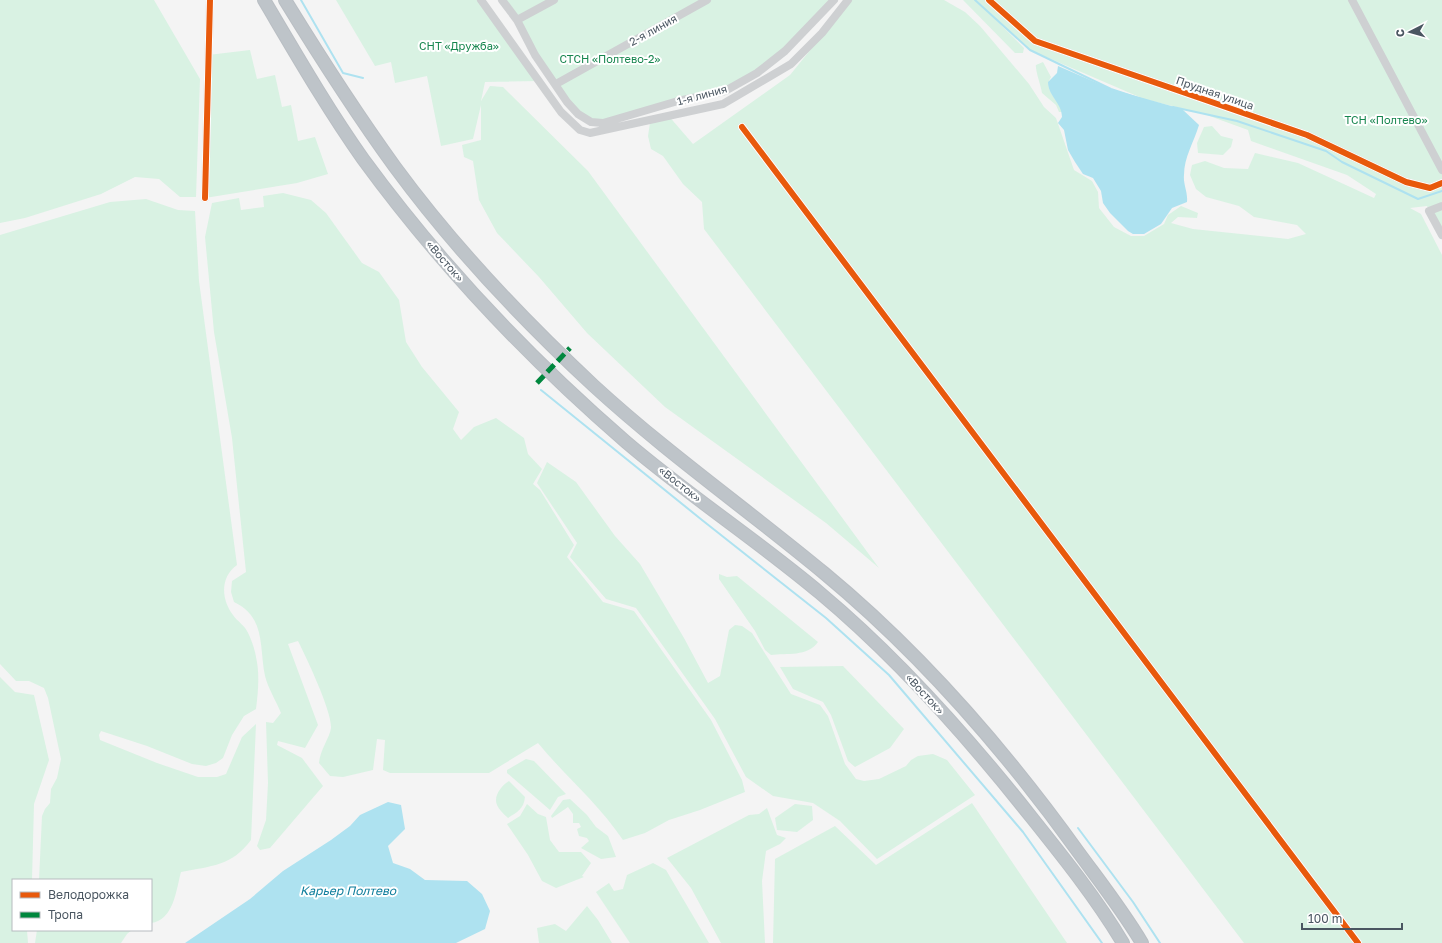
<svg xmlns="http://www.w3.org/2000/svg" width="1442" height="943" font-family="'Golos Text',sans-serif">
  <rect width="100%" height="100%" fill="#f4f4f4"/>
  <!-- green -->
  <path fill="#d9f2e3" d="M0 0H154L200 79 196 197H180L159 179 135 177 101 194 25 218 0 223Z
    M336 0H480L540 81 485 82 481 101 490 86 503 87 588 171 879 568 826 523 665 407 587 333 539 277 497 233 479 200 473 161 464 157 462 145 481 140V105L473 139 441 146 427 76 395 83 391 62 375 66Z
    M502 0H834L785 51 725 91 603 123 578 114Z
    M851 0H944L965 12 980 26 1029 84 1044 107 1056 118 1074 170 1092 181 1098 192 1099 208 1114 227 1131 236H1144L1164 224 1168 215 1181 206 1198 213 1197 218 1178 217 1171 223 1193 229 1288 239 1306 234 1297 225 1254 217 1239 206 1206 197 1196 189 1190 175 1192 165 1205 161 1224 168 1248 169 1255 153 1298 163 1374 198 1376 194 1347 175 1251 141 1248 130 1204 114 1144 99 1030 50 989 13 1024 48 1023 53H1015L963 0H1442V235L1427 206 1410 208 1421 214 1442 255V943H1244L704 229 702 202 683 184 663 156 651 149 648 136 650 123 667 114 693 144 790 75Z
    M250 50 257 79 275 75 282 107 291 105 298 141 315 137 328 174 297 183 205 198 208 55Z
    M1043 62 1051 77C1042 90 1060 100 1062 112H1059L1056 105 1042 93C1041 86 1035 70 1036 65Z
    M1212 126 1221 136 1233 139 1231 147 1223 155 1198 153 1197 143 1204 127Z
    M283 193 311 200 326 213 362 263 379 272 399 300 406 342 422 367 459 412 453 429 461 440 474 427 496 418 524 438 528 454 542 469 533 484 540 490 574 545 567 557 603 602 634 611 711 720 742 780 745 792 700 810 669 820 645 833 623 840C598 803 566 777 538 743L489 773H390L383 770 385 740 377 739 373 770 343 777 330 776 319 763C320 750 330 737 331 728 332 711 306 657 298 641L288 644 318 725 305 748 278 741 277 745 302 758 323 786 270 848 260 850 257 846 266 820 268 783 266 722 273 723 281 713C276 701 268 688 265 676 259 647 266 617 234 602L231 592 232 581 246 572 232 438 214 332 205 237 212 203 239 198 241 210 264 207 263 196Z
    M146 199 178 210 195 211 199 281 237 565C220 577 221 599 233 615 237 621 244 625 247 631 251 638 255 650 256 657 260 674 258 693 256 709L244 716 232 735 223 758 216 763 206 766 192 764 147 746 101 731 99 735 100 740 157 763 198 777H217L226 774 242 737 256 724 251 840C232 866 211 866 181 872 176 890 174 920 151 923V880H39L42 816 45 809 50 803 51 789 57 778 61 759 48 698 44 688 29 681H16L0 664V235L110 202Z
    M547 462 576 482 615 536 640 564 684 638 708 683 720 676 729 630 735 625 742 626 752 633 791 694 820 705 828 716 845 764 856 779 864 781 879 779 906 766 911 760 918 756 933 754 947 760 975 795 877 859 840 821 813 803 773 796 746 777 715 719 636 608 606 599 570 557 577 543 537 483Z
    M719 574 727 577 737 576 818 642C808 657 786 653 771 655L765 650 755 631 719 579Z
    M843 666 904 729 890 748 855 767 848 761 831 715 823 702 793 689 780 667Z
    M0 677 15 692 34 695 49 760 34 804 32 880H13V930H27L28 943H0Z
    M526 759 534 761 566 794 558 797 550 810 507 773V770Z
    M509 781 525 797C524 809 517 812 508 818 505 815 499 810 497 805 493 796 502 785 509 781Z
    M570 799 587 815 596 827 608 836 616 857 601 859 581 848 589 841 587 838 579 836 577 829 581 827 579 823H573V814L568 807 552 818 551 816 563 800Z
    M972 803 1067 943H773L775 859 835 826 876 865Z
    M527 804 538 814 546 817 550 840 559 852H581L591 863 582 876 584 877 556 888 542 881 528 855 507 824 520 816Z
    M795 804 812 806 813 820 797 832 777 830 775 818Z
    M767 808 777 835 786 838 780 844 766 851 762 881 765 943H721L691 888 667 858 749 815 759 814Z
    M653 863 666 870 709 943H630L596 892 609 883 614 891 623 889 627 875Z
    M587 906 598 920 612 943H539L537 928 555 924 566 931Z
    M37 930H132L127 934 121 943H35Z"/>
  <!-- water -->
  <path fill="#aee2f0" d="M1058 66 1111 89 1182 109 1199 125C1194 142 1184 157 1184 175 1183 184 1188 192 1187 202L1172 208 1161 224 1144 234H1133L1128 231 1110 213 1103 203 1101 191 1093 178 1083 174 1075 162 1068 150 1064 130 1058 123 1062 117C1062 103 1048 96 1048 82L1057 73Z
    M388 802 401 805 405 829 388 846 393 863 410 869 425 880 467 881 482 894 490 911 485 929 456 943H185L250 899 283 871 331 840 350 826 360 815Z"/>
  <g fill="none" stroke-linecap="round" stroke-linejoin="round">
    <!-- stream -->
    <path stroke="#aee2f0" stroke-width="2" d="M301 0 343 73 363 78
      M975 0 1030 50 1111 89 1147 101
      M1173 107 1237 121 1326 151 1342 162 1418 199 1442 191
      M541 390 702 520 826 618 889 675 1023 832 1102 943
      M1078 828 1133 902 1160 943"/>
    <!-- highway casing -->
    <g stroke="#b9bec3" stroke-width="14">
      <path id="highway" d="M264 0C296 54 327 108 363 159 439 263 529 358 626 442 688 495 757 540 820 593 899 659 968 737 1032 818 1064 858 1096 898 1123 943
        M285 0C320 57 356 113 395 167 453 246 522 319 594 386 667 453 748 510 824 573 922 654 1005 750 1079 853 1101 883 1123 911 1142 943"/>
    </g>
    <!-- minor -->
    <path stroke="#ced0d2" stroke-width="8" d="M481 0 561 112 580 130 590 133 723 104 791 64 822 33 848 0
      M502 0 517 20 535 55 567 102 578 114 591 122 603 123 678 101 725 91 757 73 785 51 834 0
      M989 0 1035 41 1307 135 1406 182 1430 188 1442 183
      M1352 0 1442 170
      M517 20 554 0
      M556 84 707 0
      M742 127 1358 943
      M205 198 210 0
      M1442 206 1429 211 1442 235"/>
    <!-- highway -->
    <use href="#highway" stroke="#bec4c9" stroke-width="12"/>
    <!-- quiet -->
    <path stroke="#00873e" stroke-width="5" stroke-dasharray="10 5" stroke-linecap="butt" d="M537 383 570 348"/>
    <!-- cycleway casing -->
    <g stroke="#fff" stroke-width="8">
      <path id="cycleway" d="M989 0 1035 41 1307 135 1406 182 1430 188 1442 183
        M742 127 1358 943
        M205 198 210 0"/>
    </g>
    <!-- cycleway -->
    <use href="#cycleway" stroke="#e8590c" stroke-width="6"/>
  </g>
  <g text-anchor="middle" stroke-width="4" stroke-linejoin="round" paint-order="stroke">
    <!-- street labels -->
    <g font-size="11" fill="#4a5661" stroke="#fff">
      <text transform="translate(653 30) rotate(-29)" y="4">2-я линия</text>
      <text transform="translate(1215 93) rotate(19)" y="4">Прудная улица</text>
      <text transform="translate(702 95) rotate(-15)" y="4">1-я линия</text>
      <text transform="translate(445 261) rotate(49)" y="4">«Восток»</text>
      <text transform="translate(680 484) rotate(38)" y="4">«Восток»</text>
      <text transform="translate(925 694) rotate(47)" y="4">«Восток»</text>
    </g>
    <!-- park labels -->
    <g font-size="11" fill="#17864f" stroke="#fff">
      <text x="459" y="50">СНТ «Дружба»</text>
      <text x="610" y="63">СТСН «Полтево-2»</text>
      <text x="1386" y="124">ТСН «Полтево»</text>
    </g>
    <!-- water labels -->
    <g font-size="12" font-style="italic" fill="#0c7c9b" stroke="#fff">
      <text x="348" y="895">Карьер Полтево</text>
    </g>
  </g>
  <!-- legend -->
  <rect x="12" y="879" width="140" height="52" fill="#ffffff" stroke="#b7bbc0"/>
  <rect x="20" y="892" width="20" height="6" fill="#e8590c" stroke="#b7bbc0"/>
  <text x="48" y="899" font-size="12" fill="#4a5661">Велодорожка</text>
  <rect x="20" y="912" width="20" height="6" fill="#00873e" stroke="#b7bbc0"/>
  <text x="48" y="919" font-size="12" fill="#4a5661">Тропа</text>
  <!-- north arrow -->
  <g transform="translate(1410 32) rotate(264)" stroke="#ffffff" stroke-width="3" paint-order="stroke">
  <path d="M0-3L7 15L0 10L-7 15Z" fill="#4a5661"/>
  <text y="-6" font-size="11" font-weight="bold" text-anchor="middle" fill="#4a5661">С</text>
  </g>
  <!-- scale -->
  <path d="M1302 923v6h100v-6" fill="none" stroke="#4a5661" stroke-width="2"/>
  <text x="1308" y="923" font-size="12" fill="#4a5661" stroke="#ffffff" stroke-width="3" paint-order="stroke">100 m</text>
</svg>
